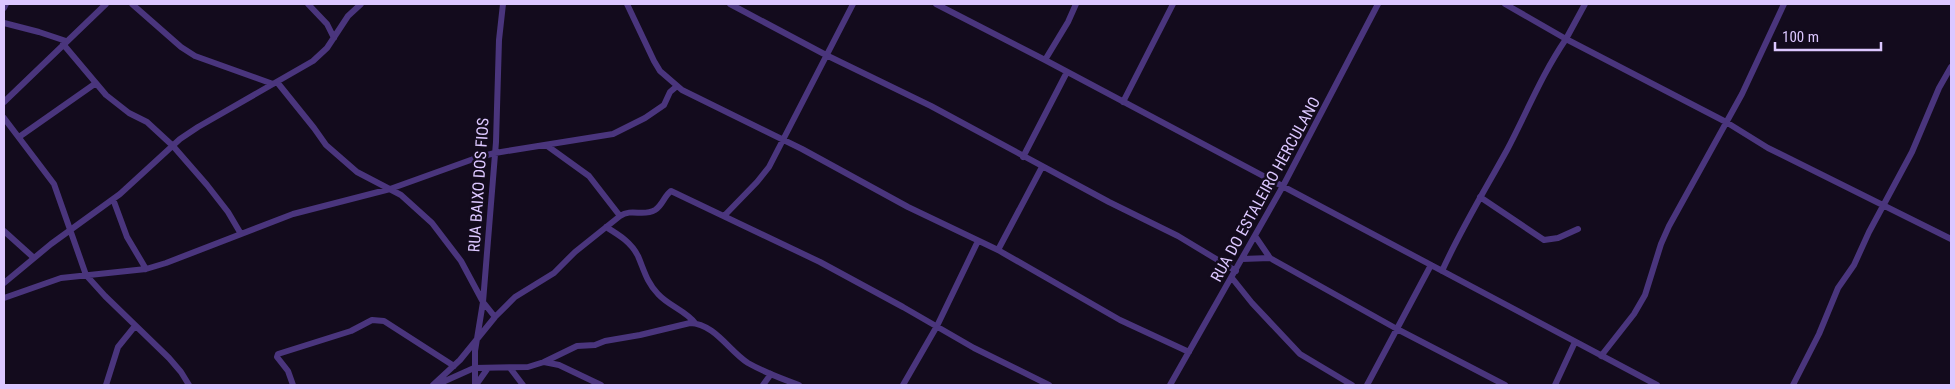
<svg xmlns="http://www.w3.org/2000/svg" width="1955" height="389" font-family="'Roboto Condensed',sans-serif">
  <rect width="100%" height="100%" fill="#130b1d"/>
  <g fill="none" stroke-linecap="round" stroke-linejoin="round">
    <!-- minor -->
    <path stroke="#4a357d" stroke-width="6" d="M132 4 181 47 195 56 273 84
      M308 4 327 24 334 38
      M627 4 654 61 660 71 682 90 802 149 908 207 998 250 1120 320 1189 352
      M730 4 826 55 931 106 1109 202 1178 236 1236 271
      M936 4 1045 60 1657 385
      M1585 4 1566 39 1726 122 1768 148 1951 239
      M4 8 6 4
      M4 23 39 32 66 41
      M63 44 106 95 129 113 147 122 173 146 207 185 228 212 241 234
      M1045 60 1068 22 1076 4
      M277 82 314 128 326 145 357 172 401 195 432 223 461 261 483 302 495 317
      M4 102 106 4
      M1123 102 1173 4
      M4 118 54 184 86 275 105 296 169 358 181 372 189 385
      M19 137 96 83
      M546 145 589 176 620 216
      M1023 157 1067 72
      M1480 197 1544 240 1558 238 1578 229
      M113 199 127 237 146 269
      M724 216 757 182 769 167 853 4
      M606 227C619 235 631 242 638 256 644 270 647 283 658 294 669 306 686 311 695 323
      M4 231 34 258
      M1255 236 1270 258 1397 329 1505 385
      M998 250 1042 167
      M1242 259 1270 258
      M1442 271C1461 229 1485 190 1507 150 1527 112 1542 74 1566 39L1505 4
      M1232 278 1252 303 1300 354 1352 385
      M4 283 51 244 120 194 180 139 198 127 313 61 327 48 348 16 361 4
      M4 298 61 278 146 269 166 263 293 214 390 189 479 157 495 153 613 134 645 118 664 105 670 92 677 86
      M1601 356 1634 314 1645 295 1661 244 1669 226 1742 94 1784 4
      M544 362 559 365 601 385
      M510 368 523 385
      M106 385 118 347 135 326
      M293 385 288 371 277 357 278 354 351 331 372 320 384 321 454 366
      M433 385 460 360 495 317 515 297 554 273 575 252 620 216C632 208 643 217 655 210 663 205 664 196 671 191L820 262 903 307 974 348 1049 385
      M436 385 474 368 528 367 544 362 577 346 595 345 605 341 640 335 690 323C715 324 729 351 748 363 764 372 782 379 799 385
      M475 385V351L483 302 496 142 499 40 503 4
      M476 385 488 368
      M763 385 771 374
      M903 385 937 326 978 241
      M1170 385 1283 186 1378 4
      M1367 385 1431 265
      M1555 385 1575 342
      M1793 385 1819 334 1838 288 1854 265 1869 232 1912 152 1939 88 1951 67"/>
  </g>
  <g text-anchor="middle" stroke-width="5" stroke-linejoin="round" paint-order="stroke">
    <!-- street labels -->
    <g font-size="16" fill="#dcc7ff" stroke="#130b1d">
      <text transform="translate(478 185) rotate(-86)" y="6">RUA BAIXO DOS FIOS</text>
      <text transform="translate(1265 189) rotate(-61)" y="6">RUA DO ESTALEIRO HERCULANO</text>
    </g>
  </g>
  <!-- border -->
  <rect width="1955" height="389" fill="none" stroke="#dcc7ff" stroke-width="10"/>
  <!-- scale -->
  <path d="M1775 42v8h106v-8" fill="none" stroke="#dcc7ff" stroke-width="2.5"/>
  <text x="1782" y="42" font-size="15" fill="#dcc7ff" stroke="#130b1d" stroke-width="4" paint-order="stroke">100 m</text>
</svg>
